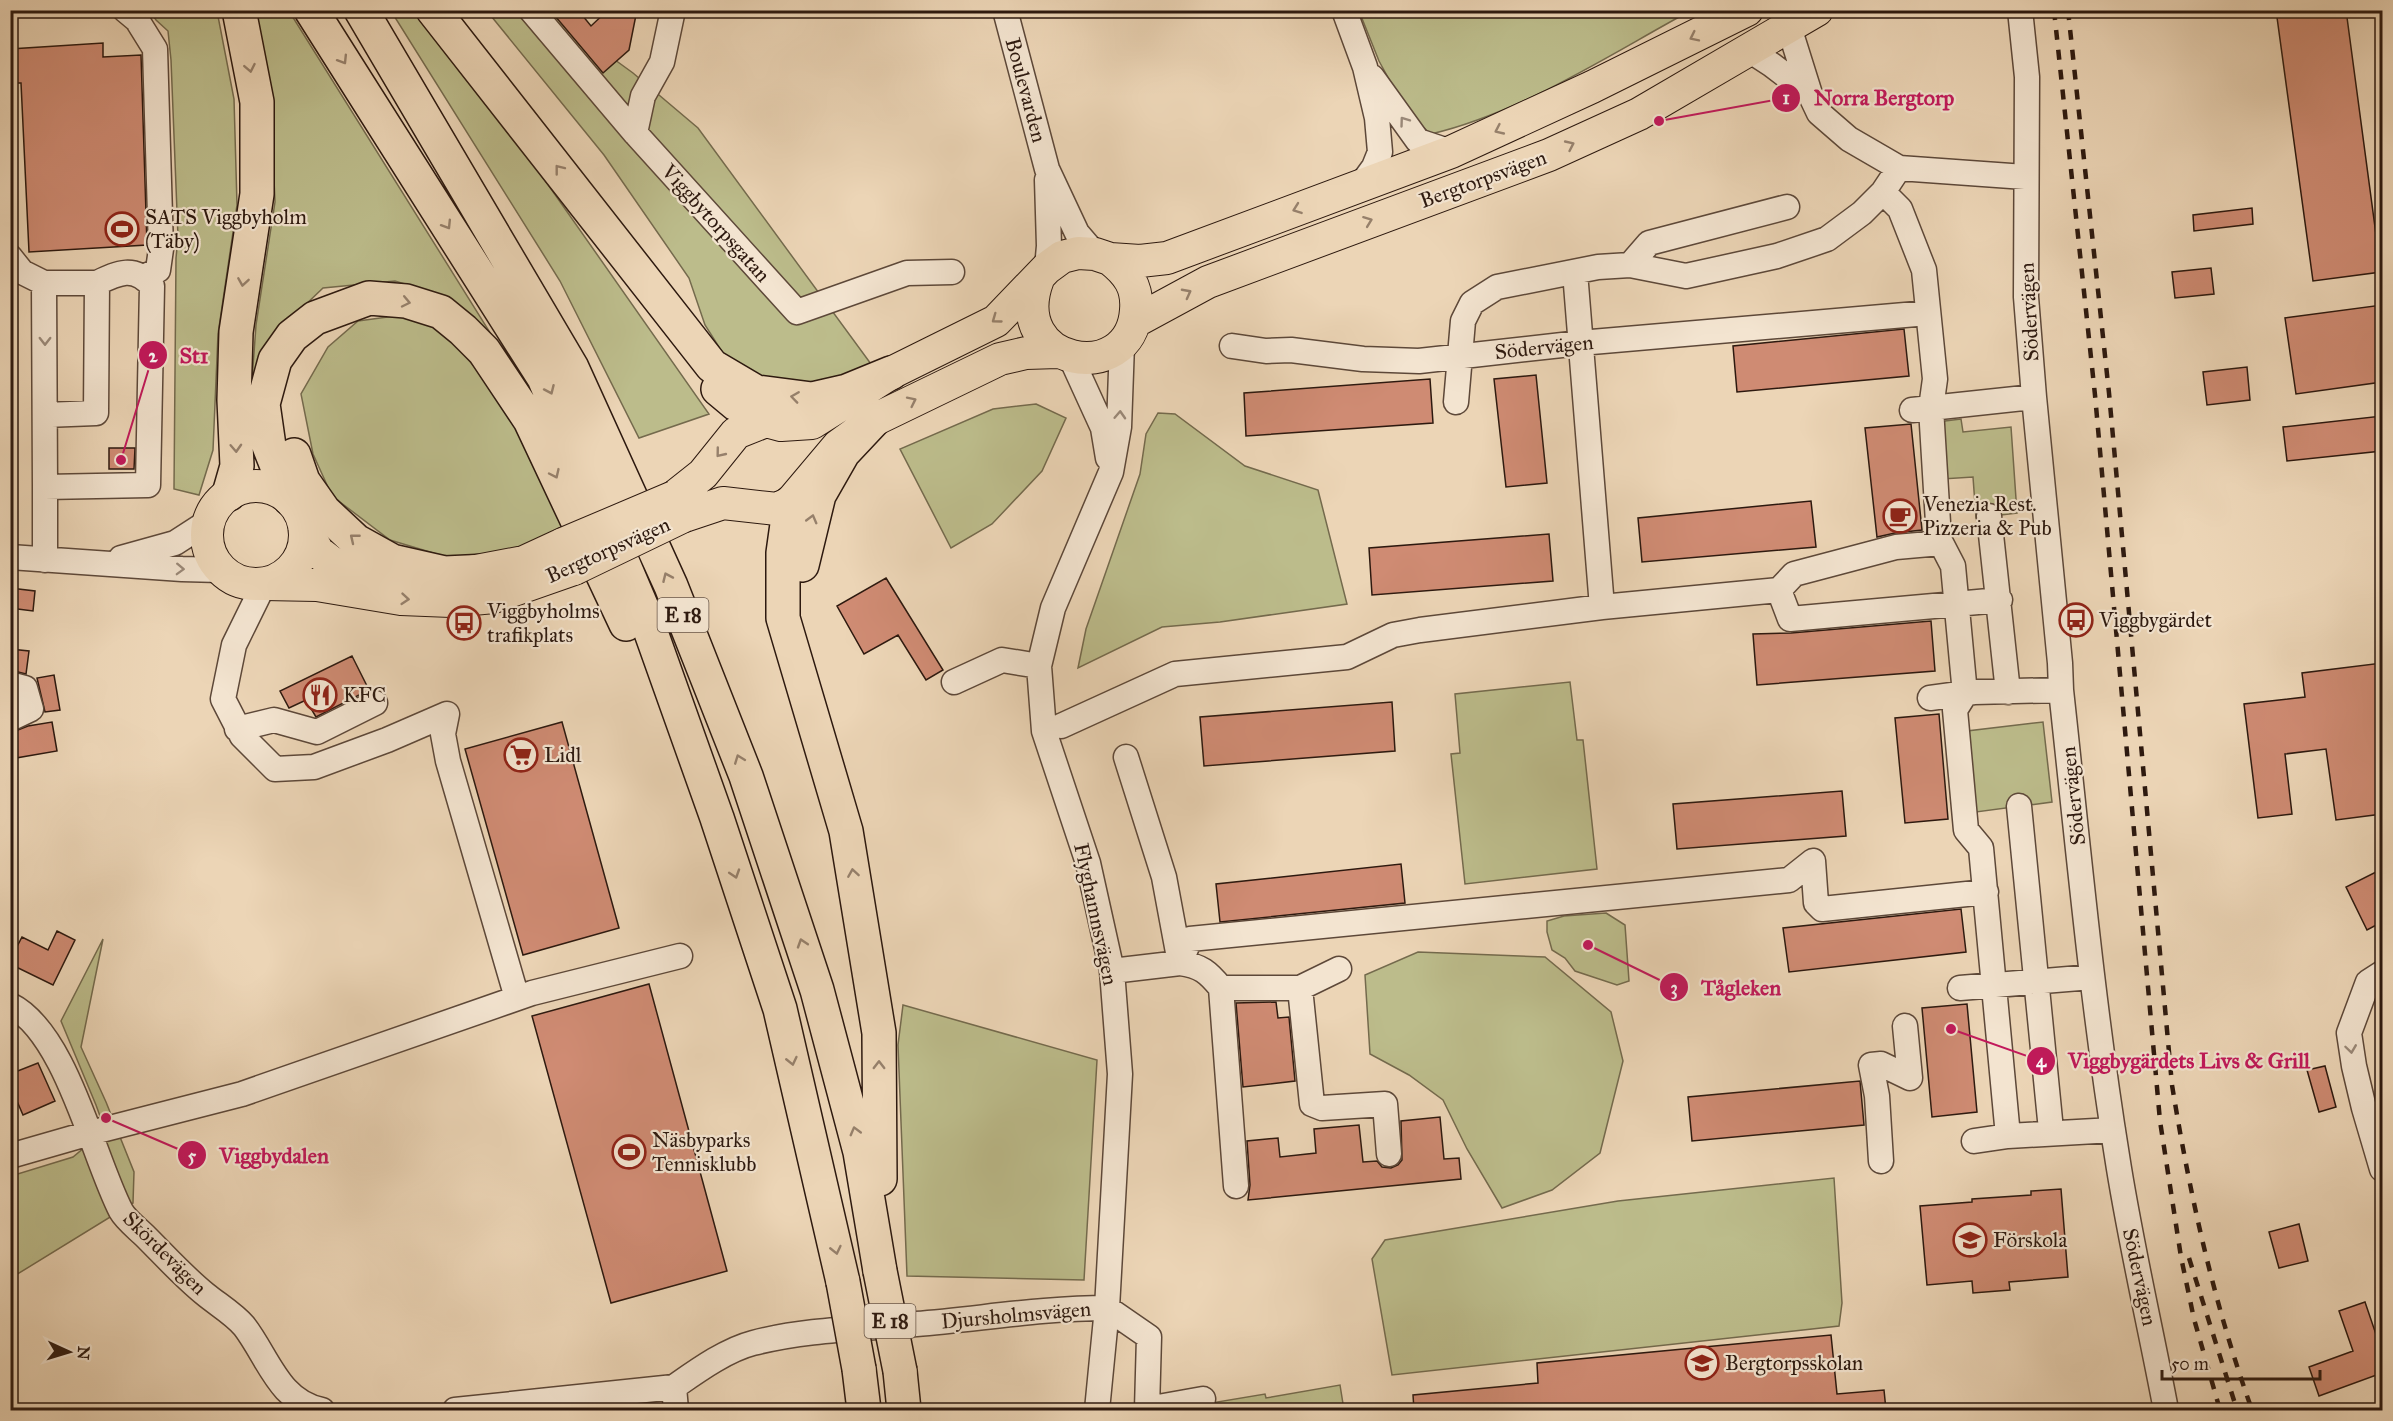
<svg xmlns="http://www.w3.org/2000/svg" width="2393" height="1421" font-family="'IM FELL Great Primer',serif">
  <rect width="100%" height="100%" fill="#ecd5b6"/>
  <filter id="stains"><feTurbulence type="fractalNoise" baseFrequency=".00333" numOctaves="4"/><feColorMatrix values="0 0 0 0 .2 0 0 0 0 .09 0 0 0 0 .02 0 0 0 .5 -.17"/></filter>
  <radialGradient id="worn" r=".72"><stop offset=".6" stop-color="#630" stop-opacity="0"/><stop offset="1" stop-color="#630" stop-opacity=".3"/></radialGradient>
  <!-- green -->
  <path fill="#bcbc8b" stroke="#746a4d" stroke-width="1.5" d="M150 11H217L234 99 237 205 218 334 213 450 199 495 174 489 176 258 178 237 171 60 168 31 156 20Z
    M253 11H289L514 371 424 290 395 281 323 288 273 336 252 381 256 325 275 202 270 91Z
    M391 11H422L436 25 709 414 639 438 560 281Z
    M487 11H545L553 15 633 73 698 128 871 364 841 381 804 387 763 380 724 355 705 325 689 278 604 155Z
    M1359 11H1690C1607 56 1523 112 1431 134L1408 114 1379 61Z
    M395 316 429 323 445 332 500 397 572 528 505 556 453 559 390 540 332 496 313 454 301 394 328 347 358 321Z
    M1036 404 1066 418 1042 471 992 524 951 548 900 449 993 409Z
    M1158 413 1175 414 1245 466 1318 490 1347 604 1220 622 1162 627 1078 668 1086 629 1140 474 1146 434Z
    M1961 419 1963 432 2011 427 2017 513 1976 518 1973 477 1942 479 1937 422Z
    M1570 682 1577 740H1583L1597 869 1465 884 1451 754 1460 753 1455 694Z
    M2043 722 2052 802 1976 812 1967 731Z
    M1606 913 1625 925 1629 981 1617 985 1575 971 1565 958 1552 950 1547 932V921L1564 916Z
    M103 939 81 1047 106 1102 134 1172 133 1203 11 1278V1176L73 1157 105 1130 96 1105 61 1021Z
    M1418 952 1545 957 1611 1012 1623 1061 1600 1153 1552 1190 1502 1208 1467 1149 1443 1100 1409 1075 1370 1054 1365 975Z
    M903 1005 1097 1060 1084 1280 907 1276 898 1045Z
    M1834 1178 1842 1303 1839 1326 1392 1375 1372 1259 1385 1240 1618 1201Z
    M1340 1385 1344 1410H1213L1211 1403 1265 1394 1266 1398Z"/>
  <!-- building -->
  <path fill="#cf8b73" stroke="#2d190f" stroke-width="1.5" d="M550 10H578L591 26 608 10H637L629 50 603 73Z
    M2276 10H2346L2381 272 2313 281Z
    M103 43V57L141 55 147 245 29 252 21 83H10V49Z
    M2252 208 2253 224 2194 231 2193 215Z
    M2211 268 2214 294 2175 298 2172 272Z
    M2382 305V382L2296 394 2285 318Z
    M1904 329 1909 376 1737 392 1733 346Z
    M2247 367 2250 400 2207 405 2203 372Z
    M1536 375 1547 483 1506 487 1494 379Z
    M1430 379 1433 423 1246 436 1244 393Z
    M2382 416V451L2287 461 2283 427Z
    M1911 424 1922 530 1895 533 1877 537 1865 428Z
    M109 448H135L134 469H109Z
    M1811 501 1816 547 1642 562 1638 518Z
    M1549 534 1553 581 1372 595 1369 548Z
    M886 578 943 670 926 680 898 635 864 654 837 606Z
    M10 588 35 591 33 611 10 608Z
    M1931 621 1935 671 1757 685 1753 634 1791 633Z
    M10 649 29 651 26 674 10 670Z
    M352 656 369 690 316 717 306 700 289 708 280 691Z
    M2382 663V814L2336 820 2326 749 2285 754 2292 814 2258 818 2244 704 2305 697 2302 673Z
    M54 675 60 710 45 712 37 678Z
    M1392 702 1395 751 1204 766 1200 717Z
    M1939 714 1948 819 1905 823 1895 718Z
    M52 722 57 751 10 759V733L28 726Z
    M562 722 619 928 523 955 465 749Z
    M1842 791 1846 836 1677 849 1673 804Z
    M1401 864 1405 903 1220 922 1216 884Z
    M2382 869V922L2367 930 2346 887Z
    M1961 909 1966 952 1789 972 1783 928Z
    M57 931 75 940 53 985 10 964V960L22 937 48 950Z
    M649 984 727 1271 611 1303 532 1016Z
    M1276 1002 1278 1018 1289 1017 1295 1081 1243 1087 1236 1003Z
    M1967 1004 1977 1112 1932 1117 1922 1008Z
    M38 1063 55 1101 23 1115 10 1085V1074Z
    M2325 1066 2336 1107 2319 1112 2307 1070Z
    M1860 1081 1864 1125 1692 1141 1688 1097Z
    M1440 1117 1444 1159 1459 1158 1461 1179 1248 1200 1250 1185 1247 1141 1278 1138 1280 1157 1316 1153 1314 1129 1359 1125 1363 1162 1377 1161 1382 1167 1391 1168 1398 1165 1402 1160 1401 1121Z
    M2061 1189 2068 1277 2009 1282 2010 1290 1973 1293 1972 1281 1927 1285 1920 1206 1972 1202V1199L2031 1195V1191Z
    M2299 1224 2308 1261 2279 1268 2269 1232Z
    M2365 1302 2382 1352V1373L2319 1396 2309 1367 2353 1351 2339 1311Z
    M1831 1335 1837 1394 1884 1390 1886 1410H1414L1413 1395 1538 1383 1537 1363Z"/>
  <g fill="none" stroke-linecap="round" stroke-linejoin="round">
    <!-- minor casing -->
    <g stroke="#5d4839" stroke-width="27">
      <path id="minor" d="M125 10 137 20 155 49 161 249 158 270 144 277
        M531 10 635 133 797 312 907 273 952 272
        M1005 10 1047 169 1077 233 1095 254
        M1344 10 1365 67 1377 118 1380 152 1374 167 1361 185
        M2020 10 2027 77 2026 297 2034 397 2060 663 2061 690C2078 845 2092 1001 2117 1156 2130 1241 2150 1325 2166 1410
        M1789 27 1810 94 1819 113 1849 139 1899 168 2025 177
        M1749 50 1772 65 1810 94
        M1372 77 1418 141 1451 152
        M635 133 643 96 662 62 673 10
        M1883 192 1900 209 1924 270 1935 379 1931 408 1939 539 1953 566 1965 694 1955 710 1966 830 1981 848 2008 1136
        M10 257 22 272 44 283H97
        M1630 265 1649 243 1787 207
        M1047 268 1049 246 1047 180
        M1575 272 1602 607
        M44 283 45 487
        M1232 346 1266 351 1291 350 1363 359 1419 361 1580 343 1928 313
        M1071 358 1103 428 1108 458
        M1456 402 1463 321 1472 303 1497 287 1598 267 1630 265 1686 276 1777 256 1827 239 1862 213 1883 192 1899 168
        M1912 410 2034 397
        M45 415 96 413 97 283C118 273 134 265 152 286L148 485 45 487V560
        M1989 516 2008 692
        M1941 543 1896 547 1794 574 1779 590 1790 619 2000 600
        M10 557 182 569 220 570
        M121 558 175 543 209 521
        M264 584 234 645 223 699 242 736 275 769 314 767 387 740 447 714 443 734 448 761 517 998
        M954 682 1002 660 1039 666
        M10 684 25 688 31 709 10 719
        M1930 698 1974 692 2061 690
        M1061 726 1175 674 1347 657 1393 635 1420 630 1602 607 1779 590
        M237 729 274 720 317 732 375 703
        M2019 806 2050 1120
        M1112 971 1180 963 1164 877 1126 757
        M2382 973 2368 982 2349 1033 2354 1066 2364 1108 2382 1169
        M1221 988H1300L1339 969
        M1300 988 1312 1104 1322 1108 1385 1104 1389 1154
        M1960 988 2092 977
        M10 1005C66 1032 93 1157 121 1211 126 1220 138 1229 146 1237 165 1256 184 1277 205 1294 217 1304 234 1314 244 1326 268 1357 279 1402 322 1410
        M1974 1141 2008 1136 2113 1130
        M10 1156 90 1133 242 1094 532 993 680 956
        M1881 1161 1877 1096 1871 1065 1881 1064 1910 1078 1905 1026
        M1236 1186 1221 988C1208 972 1201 966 1180 963L1190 939 1789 880 1813 861 1816 903 1822 909 1986 892
        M1107 1308 1149 1337 1147 1409 1203 1399
        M455 1410 674 1387
        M676 1410 674 1387C697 1371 726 1350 753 1343 807 1329 861 1329 916 1324 979 1319 1043 1308 1107 1308
        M1097 1410 1107 1308 1120 1074 1112 971 1088 863 1044 731 1039 666 1053 608 1111 472 1119 427 1122 344"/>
    </g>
    <!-- major casing -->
    <g stroke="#2d190f" stroke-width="34">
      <path id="major" d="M1038 279C1005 366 1131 388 1136 310 1138 287 1128 273 1110 259
        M1136 321 1208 282 1549 155 1639 114 1817 10
        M207 535a49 49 0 1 1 98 0a49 49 0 1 1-98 0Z
        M674 497 703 474 736 433 766 421 781 425 812 423 891 373 996 321 1047 268 1062 257 1078 253 1095 254 1110 259 1140 261 1167 258 1451 152 1592 87 1747 10
        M684 516 723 503 777 509 790 503 838 446 874 420 1000 359 1026 353 1058 352
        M304 526 318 552 331 562 348 568 429 580 524 562 563 544
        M264 584 317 585 401 599 451 601 494 597 574 569"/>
    </g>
    <!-- highway casing -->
    <g stroke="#2d190f" stroke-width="36">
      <path id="highway" d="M311 10 544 378 643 610 717 818 780 1009 843 1282
        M361 10 572 368 671 586 746 776 817 990 860 1152 880 1271
        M433 10 712 366 756 392 812 399 847 391 891 373
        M718 389 736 404 766 421
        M294 455 303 481 324 511 356 541 392 561 445 573 488 571
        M229 494 237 466 234 400 236 332 257 194V102L239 10
        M290 499 269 446 263 404 275 360 292 336 315 318 369 298 406 301 441 312 463 330 484 351 530 420 626 624
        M790 503 783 553V618L846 831 879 1033 880 1179
        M802 565 819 495 843 453 874 420
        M859 1369 864 1410
        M900 1371 904 1410"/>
    </g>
    <!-- minor -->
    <use href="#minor" stroke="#f3e4d0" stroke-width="24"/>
    <!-- major -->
    <use href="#major" stroke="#ecd5b6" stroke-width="32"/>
    <!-- highway -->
    <use href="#highway" stroke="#ecd5b6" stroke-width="33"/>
    <!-- rail -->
    <path stroke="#2d190f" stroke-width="4.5" stroke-dasharray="10 10" stroke-linecap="butt" d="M2054 10 2095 395 2160 1121 2181 1257 2194 1319 2220 1410
      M2068 10 2109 393 2172 1085C2190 1196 2214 1304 2252 1410
      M2189 1258 2237 1410"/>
    <!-- major-bridge casing -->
    <g stroke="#2d190f" stroke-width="34" stroke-linecap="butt">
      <path id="major-bridge" d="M563 544 674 497
        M574 569 684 516"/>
    </g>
    <!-- highway-bridge casing -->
    <g stroke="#2d190f" stroke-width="36" stroke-linecap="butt">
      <path id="highway-bridge" d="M880 1271 900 1371
        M843 1282 859 1369"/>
    </g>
    <!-- major-bridge -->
    <use href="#major-bridge" stroke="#ecd5b6" stroke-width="32"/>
    <!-- highway-bridge -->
    <use href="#highway-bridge" stroke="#ecd5b6" stroke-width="33"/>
  </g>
  <!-- one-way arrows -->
  <defs><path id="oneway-chevron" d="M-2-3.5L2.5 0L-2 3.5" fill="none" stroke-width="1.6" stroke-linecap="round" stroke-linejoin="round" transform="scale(1.5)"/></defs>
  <g stroke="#96806b">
    <use href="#oneway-chevron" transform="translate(1694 37) rotate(154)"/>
    <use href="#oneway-chevron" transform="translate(343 60) rotate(58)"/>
    <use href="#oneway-chevron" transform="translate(250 68) rotate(79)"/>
    <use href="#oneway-chevron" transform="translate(1499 130) rotate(155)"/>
    <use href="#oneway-chevron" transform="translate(1570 145) rotate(-25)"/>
    <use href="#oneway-chevron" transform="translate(559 169) rotate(-128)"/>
    <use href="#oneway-chevron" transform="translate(1297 209) rotate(160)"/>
    <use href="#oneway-chevron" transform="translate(1368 221) rotate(-21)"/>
    <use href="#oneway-chevron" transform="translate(447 225) rotate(58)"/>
    <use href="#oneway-chevron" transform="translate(243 282) rotate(99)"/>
    <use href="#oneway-chevron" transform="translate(1187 293) rotate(-28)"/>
    <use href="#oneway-chevron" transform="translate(406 302) rotate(12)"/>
    <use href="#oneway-chevron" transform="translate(996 319) rotate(144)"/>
    <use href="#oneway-chevron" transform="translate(550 390) rotate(66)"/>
    <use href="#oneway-chevron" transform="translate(795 397) rotate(-172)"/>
    <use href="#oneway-chevron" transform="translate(912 401) rotate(-26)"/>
    <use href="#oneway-chevron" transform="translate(236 448) rotate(87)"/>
    <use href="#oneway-chevron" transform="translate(720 453) rotate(129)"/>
    <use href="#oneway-chevron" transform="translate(555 474) rotate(65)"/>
    <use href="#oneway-chevron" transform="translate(812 519) rotate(-75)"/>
    <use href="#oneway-chevron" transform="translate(354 538) rotate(-141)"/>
    <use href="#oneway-chevron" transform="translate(667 577) rotate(-114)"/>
    <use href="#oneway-chevron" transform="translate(405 599) rotate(5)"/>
    <use href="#oneway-chevron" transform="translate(739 759) rotate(-111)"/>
    <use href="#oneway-chevron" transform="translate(853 873) rotate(-99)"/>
    <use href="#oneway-chevron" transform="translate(735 874) rotate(72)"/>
    <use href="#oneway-chevron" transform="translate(802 943) rotate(-108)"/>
    <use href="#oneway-chevron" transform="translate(792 1061) rotate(77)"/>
    <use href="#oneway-chevron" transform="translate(879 1065) rotate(-90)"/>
    <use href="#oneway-chevron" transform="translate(855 1131) rotate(-105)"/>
    <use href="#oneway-chevron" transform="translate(836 1250) rotate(77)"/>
  </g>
  <g stroke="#9a8979">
    <use href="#oneway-chevron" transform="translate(1404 121) rotate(-126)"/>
    <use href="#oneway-chevron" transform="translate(45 341) rotate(90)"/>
    <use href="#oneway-chevron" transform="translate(1120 415) rotate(-87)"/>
    <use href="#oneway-chevron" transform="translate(180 569) rotate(2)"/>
    <use href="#oneway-chevron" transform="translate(2351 1049) rotate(82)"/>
  </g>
  <!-- icons -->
  <defs>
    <g id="stadium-ring" transform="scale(1.725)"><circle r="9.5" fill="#f3e4d0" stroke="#8f2418" stroke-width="1.5"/><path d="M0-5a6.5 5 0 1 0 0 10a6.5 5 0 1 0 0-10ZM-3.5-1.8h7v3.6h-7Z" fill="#8f2418"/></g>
    <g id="cafe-ring" transform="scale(1.725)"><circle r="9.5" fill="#f3e4d0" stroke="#8f2418" stroke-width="1.5"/><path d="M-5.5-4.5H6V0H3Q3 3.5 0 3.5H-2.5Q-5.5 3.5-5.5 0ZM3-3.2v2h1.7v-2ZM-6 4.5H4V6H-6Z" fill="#8f2418"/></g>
    <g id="bus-ring" transform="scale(1.725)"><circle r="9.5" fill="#f3e4d0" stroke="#8f2418" stroke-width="1.5"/><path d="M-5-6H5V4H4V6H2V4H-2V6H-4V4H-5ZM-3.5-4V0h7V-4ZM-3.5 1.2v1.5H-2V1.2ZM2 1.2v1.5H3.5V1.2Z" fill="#8f2418"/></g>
    <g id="restaurant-ring" transform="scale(1.725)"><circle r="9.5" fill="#f3e4d0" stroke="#8f2418" stroke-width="1.5"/><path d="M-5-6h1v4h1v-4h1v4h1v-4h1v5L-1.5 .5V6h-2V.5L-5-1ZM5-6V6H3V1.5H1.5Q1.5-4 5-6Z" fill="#8f2418"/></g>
    <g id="supermarket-ring" transform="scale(1.725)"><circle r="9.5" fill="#f3e4d0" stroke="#8f2418" stroke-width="1.5"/><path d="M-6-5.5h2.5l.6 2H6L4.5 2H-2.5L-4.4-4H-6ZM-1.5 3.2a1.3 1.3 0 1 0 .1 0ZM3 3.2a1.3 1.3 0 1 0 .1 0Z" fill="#8f2418"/></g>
    <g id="school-ring" transform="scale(1.725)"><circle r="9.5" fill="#f3e4d0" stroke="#8f2418" stroke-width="1.5"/><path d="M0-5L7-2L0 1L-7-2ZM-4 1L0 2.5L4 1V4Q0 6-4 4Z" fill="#8f2418"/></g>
  </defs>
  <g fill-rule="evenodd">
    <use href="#stadium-ring" x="122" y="229"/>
    <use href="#cafe-ring" x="1900" y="516"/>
    <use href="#bus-ring" x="2076" y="620"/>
    <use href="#bus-ring" x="464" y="623"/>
    <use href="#restaurant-ring" x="320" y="695"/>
    <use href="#supermarket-ring" x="521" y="755"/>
    <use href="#stadium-ring" x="629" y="1152"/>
    <use href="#school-ring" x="1970" y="1240"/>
    <use href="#school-ring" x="1702" y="1363"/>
  </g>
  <g text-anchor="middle" stroke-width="4.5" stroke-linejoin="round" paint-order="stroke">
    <!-- shield labels -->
    <g fill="#f3e4d0" stroke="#685649" stroke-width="1.5">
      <rect x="657.5" y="598" width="51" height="34" rx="4.5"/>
      <rect x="864.5" y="1304" width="51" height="34" rx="4.5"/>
    </g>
    <g font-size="20" font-weight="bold" fill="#2d190f">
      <text x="683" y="622">E 18</text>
      <text x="890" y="1328">E 18</text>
    </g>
    <!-- street labels -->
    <g font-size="21" fill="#2d190f" stroke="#f3e4d0">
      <text transform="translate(1026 90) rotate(75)" y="7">Boulevarden</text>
      <text transform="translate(1483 179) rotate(-20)" y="7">Bergtorpsvägen</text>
      <text transform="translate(716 223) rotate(48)" y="7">Viggbytorpsgatan</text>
      <text transform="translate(2029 312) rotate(-93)" y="7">Södervägen</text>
      <text transform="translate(1544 347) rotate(-6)" y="7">Södervägen</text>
      <text transform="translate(608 550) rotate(-24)" y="7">Bergtorpsvägen</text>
      <text transform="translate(2073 796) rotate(-96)" y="7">Södervägen</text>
      <text transform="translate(1096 914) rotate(78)" y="7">Flyghamnsvägen</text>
      <text transform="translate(165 1253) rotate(45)" y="7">Skördevägen</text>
      <text transform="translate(2140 1277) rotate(78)" y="7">Södervägen</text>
      <text transform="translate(1016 1315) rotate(-5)" y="7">Djursholmsvägen</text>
    </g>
    <!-- poi labels -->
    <g font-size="21" fill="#2d190f" stroke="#f3e4d0" text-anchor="start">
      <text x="145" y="224">SATS Viggbyholm<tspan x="145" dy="24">(Täby)</tspan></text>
      <text x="1923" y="511">Venezia Rest.<tspan x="1923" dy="24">Pizzeria &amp; Pub</tspan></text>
      <text x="487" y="618">Viggbyholms<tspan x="487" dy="24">trafikplats</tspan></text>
      <text x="2099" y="627">Viggbygärdet</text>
      <text x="343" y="702">KFC</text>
      <text x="544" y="762">Lidl</text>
      <text x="652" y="1147">Näsbyparks<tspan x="652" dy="24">Tennisklubb</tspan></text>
      <text x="1993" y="1247">Förskola</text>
      <text x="1725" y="1370">Bergtorpsskolan</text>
    </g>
  </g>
  <!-- callouts -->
  <path fill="none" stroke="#c2185b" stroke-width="2" d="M1659 121L1786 98M121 460L153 355M1588 945L1674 987M1951 1029L2041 1061M106 1118L192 1155"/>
  <g fill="#c2185b" stroke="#f3e4d0" stroke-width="2">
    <circle cx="1659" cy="121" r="6"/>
    <circle cx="121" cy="460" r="6"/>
    <circle cx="1588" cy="945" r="6"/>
    <circle cx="1951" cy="1029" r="6"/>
    <circle cx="106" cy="1118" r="6"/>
    <circle cx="1786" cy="98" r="15"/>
    <circle cx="153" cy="355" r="15"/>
    <circle cx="1674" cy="987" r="15"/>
    <circle cx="2041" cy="1061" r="15"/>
    <circle cx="192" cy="1155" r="15"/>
  </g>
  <g font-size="18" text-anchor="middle" font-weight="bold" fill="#fff">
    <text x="1786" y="104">1</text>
    <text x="153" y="362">2</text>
    <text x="1674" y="994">3</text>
    <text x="2041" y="1067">4</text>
    <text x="192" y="1162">5</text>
  </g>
  <g font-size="22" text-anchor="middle" font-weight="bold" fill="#c2185b" stroke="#f3e4d0" stroke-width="4.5" stroke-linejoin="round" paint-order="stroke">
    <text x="1884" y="105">Norra Bergtorp</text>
    <text x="194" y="363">St1</text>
    <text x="1741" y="995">Tågleken</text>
    <text x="2189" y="1068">Viggbygärdets Livs &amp; Grill</text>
    <text x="274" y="1163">Viggbydalen</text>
  </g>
  <!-- margin -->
  <rect width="2393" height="1421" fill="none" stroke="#ecd5b6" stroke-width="36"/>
  <rect x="12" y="12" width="2369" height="1397" fill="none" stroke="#2d190f" stroke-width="3"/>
  <rect x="18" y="18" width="2357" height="1385" fill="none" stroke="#2d190f" stroke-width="1.5"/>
  <!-- north arrow -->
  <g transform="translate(69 1352) rotate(94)" stroke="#f3e4d0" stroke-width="4.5" paint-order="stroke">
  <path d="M0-4.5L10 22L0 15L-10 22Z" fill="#2d190f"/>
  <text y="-9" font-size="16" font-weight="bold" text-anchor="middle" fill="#2d190f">N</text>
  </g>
  <!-- scale -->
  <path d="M2162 1370v9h158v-9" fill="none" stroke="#2d190f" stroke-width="3"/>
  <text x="2171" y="1370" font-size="18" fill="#2d190f" stroke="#f3e4d0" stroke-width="4.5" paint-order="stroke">50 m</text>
  <rect width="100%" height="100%" filter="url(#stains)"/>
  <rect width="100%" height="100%" fill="url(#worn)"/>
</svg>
